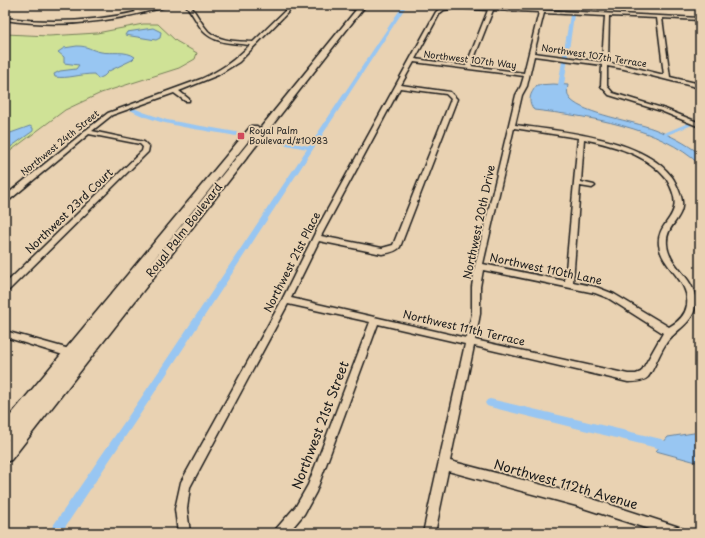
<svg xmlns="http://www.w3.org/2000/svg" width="705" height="538" font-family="'Playpen Sans',sans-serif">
  <rect width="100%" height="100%" fill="#e9d2b2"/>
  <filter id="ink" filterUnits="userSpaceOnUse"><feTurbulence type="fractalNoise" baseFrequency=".025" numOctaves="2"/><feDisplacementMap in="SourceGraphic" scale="8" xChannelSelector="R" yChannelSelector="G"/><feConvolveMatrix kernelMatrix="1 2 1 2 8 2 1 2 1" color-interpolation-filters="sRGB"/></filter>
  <g filter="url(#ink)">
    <!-- green -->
    <path fill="#cfe296" stroke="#767f59" d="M143 24H158L176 41 197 53 195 59 179 68 101 93 65 110 5 155V34L49 36 97 33Z"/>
    <!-- water -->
    <path fill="#98c6f2" stroke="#66829c" d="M153 28 161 32 160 38 156 40 125 35 127 32Z
      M77 46C89 46 90 50 101 52 111 54 126 50 135 57L132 60 109 71 104 76 98 79 94 74C80 74 68 79 55 77L54 74 60 71 76 69 79 65 64 63V57L58 52 64 48Z
      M553 84 568 85C567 90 567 96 571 100 585 114 633 121 654 129 670 135 687 144 700 154V165C661 127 586 116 534 110 527 100 530 94 537 85Z
      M30 126 33 128V131L5 151V135Z
      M700 432V463L656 451 668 437Z"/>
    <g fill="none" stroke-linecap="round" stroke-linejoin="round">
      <!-- canal -->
      <path fill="#98c6f2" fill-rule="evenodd" d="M403 5H407L151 398 61 533H48L145 392 307 149 266 141 263 139 266 137 309 146Z
        M572 14 574 15 564 85 561 87 558 85 570 15Z
        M132 107 143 112 167 120 236 132 239 134 236 136C201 129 162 127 130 110V108Z
        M700 118V122L667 135H663L662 134Z
        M490 399 661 439 665 441 666 444 665 447 661 449 490 407 487 406 485 403 487 400Z"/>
      <!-- street casing -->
      <g stroke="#1c1c1c" stroke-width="3">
        <path id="street" d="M129 5H134L140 11 161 5H168C162 9 152 10 145 12 99 24 52 27 5 20V18C48 23 93 22 136 12Z
          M186 5H190C196 13 201 23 208 31 220 42 238 41 253 42L291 5H295L239 62 218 75 179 91 189 99V101H185L174 93 112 115 92 131 144 142 149 147 148 152 8 291 5 292V284L142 151 143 147 140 144 89 134 7 202H5V196L83 133 84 131 86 130 108 113 201 79C221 70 234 61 250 45 234 43 215 44 203 31 197 23 192 13 186 5Z
          M324 5H337L362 9 360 10Z
          M456 6 700 18V20L662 18 670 77 700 84V88L624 69 607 66V86L613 93 665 109 700 123V127L661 111 609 95 601 86 602 65 534 56 527 86 522 95 515 125C560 131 643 138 672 177 675 181 677 186 679 191 691 218 665 222 667 244 668 265 692 276 695 296 699 323 676 327 665 345 659 354 654 369 648 377 643 382 634 382 628 382L474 346 450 461 577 494 679 527 683 529 685 533H661L577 506 448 471 435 533H423L465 344 378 324 316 492 304 514 288 533H274L276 529 296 506 308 485 370 322 288 304 190 487 187 509 190 533H178L175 509 181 482 282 300 319 225 436 12 441 8ZM456 8 488 10 466 66 415 59 440 13 444 10ZM493 10 539 12 524 73 471 66ZM544 13 605 16 602 62 534 53ZM609 16 657 18 664 75 624 65 608 63ZM414 62 524 76 521 86 516 95 475 266 472 287V314L466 338 291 298 319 241 382 254C388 253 396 252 400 247L457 99 450 92 401 85ZM400 88 446 94 451 99 393 245 382 248 321 236ZM514 128 578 138 565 281 483 264ZM584 139C610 145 639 152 659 171 662 174 665 177 667 180 689 218 656 219 659 245 662 268 690 280 687 305 685 316 678 322 669 327L614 294 596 287 573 282 580 186 592 188 595 186 594 185 581 182ZM483 270 595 293 608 298 663 333 641 372 636 374H628L475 340 480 314V287Z
          M5 331 73 350 76 351 78 354 76 357 73 358 5 337Z"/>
      </g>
      <!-- secondary casing -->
      <g stroke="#1c1c1c" stroke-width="3">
        <path id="secondary" d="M360 5H366L11 460 5 462V443L8 439 5 440V422L251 126H257L259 128 257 130 146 269Z"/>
      </g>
      <!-- street -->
      <use href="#street" fill="#e9d2b2" fill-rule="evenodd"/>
      <!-- secondary -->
      <use href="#secondary" fill="#e9d2b2" fill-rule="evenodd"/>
    </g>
  </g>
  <!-- markers -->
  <rect fill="#d1495b" stroke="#e9d2b2" stroke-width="1.5" x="237" y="132" width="8" height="8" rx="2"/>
  <g text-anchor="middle" stroke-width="3.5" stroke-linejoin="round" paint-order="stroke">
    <!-- far-street labels -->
    <g font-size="9" fill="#1c1c1c" stroke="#e9d2b2">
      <text transform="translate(594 56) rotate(9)" y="3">Northwest 107th Terrace</text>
      <text transform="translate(470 60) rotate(7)" y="3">Northwest 107th Way</text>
      <text transform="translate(60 143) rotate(-39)" y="3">Northwest 24th Street</text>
    </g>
    <!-- far-poi labels -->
    <g font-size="9" fill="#1c1c1c" stroke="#e9d2b2" text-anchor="start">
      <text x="249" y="134">Royal Palm<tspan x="249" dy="10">Boulevard/#10983</tspan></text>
    </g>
    <!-- street labels -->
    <g font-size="11" fill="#1c1c1c" stroke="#e9d2b2">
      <text transform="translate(69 211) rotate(-44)" y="4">Northwest 23rd Court</text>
      <text transform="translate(479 222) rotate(-78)" y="4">Northwest 20th Drive</text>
      <text transform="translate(184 230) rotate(-52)" y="4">Royal Palm Boulevard</text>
      <text transform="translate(292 262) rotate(-63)" y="4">Northwest 21st Place</text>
      <text transform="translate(546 269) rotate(12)" y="4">Northwest 110th Lane</text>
      <text transform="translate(464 328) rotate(13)" y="4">Northwest 111th Terrace</text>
    </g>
    <!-- near-street labels -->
    <g font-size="13" fill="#1c1c1c" stroke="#e9d2b2">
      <text transform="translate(320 425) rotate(-69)" y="5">Northwest 21st Street</text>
      <text transform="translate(566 484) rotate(16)" y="5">Northwest 112th Avenue</text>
    </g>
  </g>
  <!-- margin -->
  <rect width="705" height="538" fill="none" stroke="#e9d2b2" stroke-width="20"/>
  <rect x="10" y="10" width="685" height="518" fill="none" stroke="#1c1c1c" stroke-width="1.5" filter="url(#ink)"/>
</svg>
